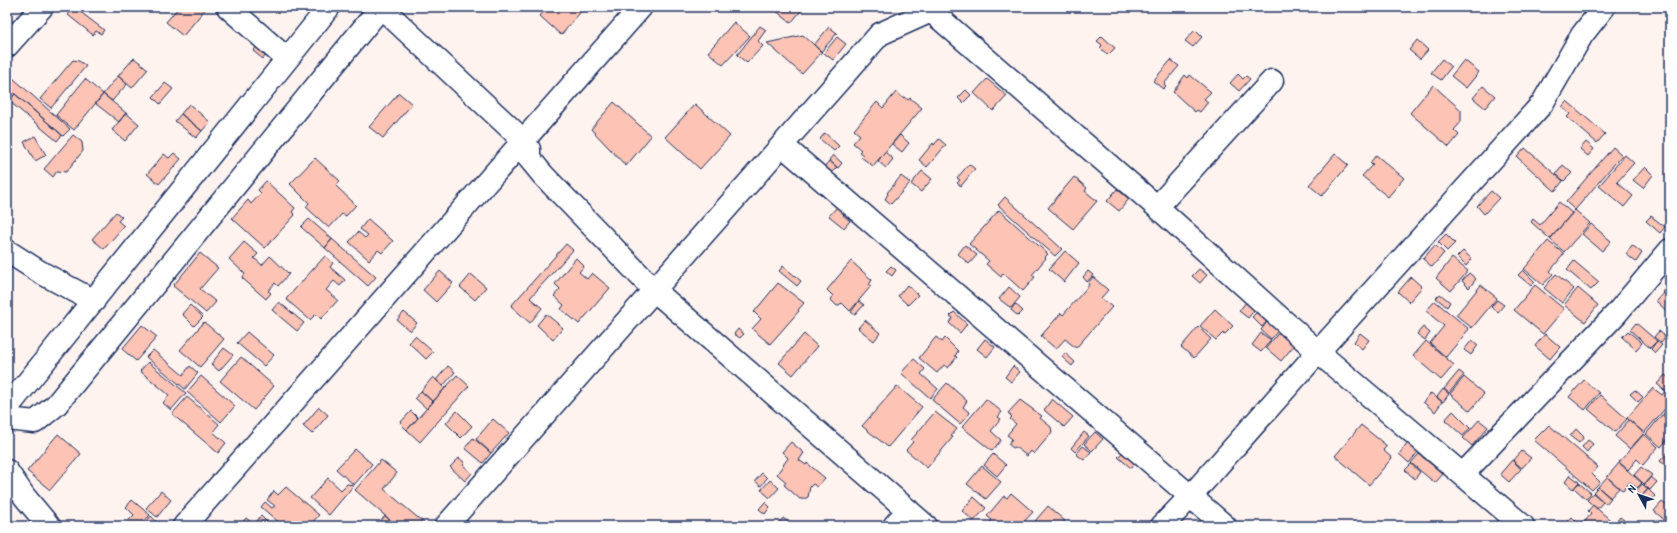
<svg xmlns="http://www.w3.org/2000/svg" width="1677" height="533" font-family="'Patrick Hand',sans-serif">
  <rect width="100%" height="100%" fill="#fff3f0"/>
  <filter id="ink" filterUnits="userSpaceOnUse"><feTurbulence type="fractalNoise" baseFrequency=".025" numOctaves="2"/><feDisplacementMap in="SourceGraphic" scale="8" xChannelSelector="R" yChannelSelector="G"/><feConvolveMatrix kernelMatrix="1 2 1 2 8 2 1 2 1" color-interpolation-filters="sRGB"/></filter>
  <g filter="url(#ink)">
    <!-- building -->
    <path fill="#fdc3b4" stroke="#1b2f5e" d="M74 7 104 30 101 34 96 31 93 35 68 15Z
      M179 7H207L183 36 166 22Z
      M547 7H585L561 35 540 16Z
      M778 7H804L791 23 775 10Z
      M734 22 750 36 723 65 708 52Z
      M760 26 766 30 758 41 763 46 747 63 737 55Z
      M829 27 837 33 821 52 814 45Z
      M1195 30 1202 37 1193 47 1185 41Z
      M803 35 822 52 802 74 767 43Z
      M1102 36 1115 48 1108 55 1100 48 1102 45 1097 41Z
      M837 37 846 44 833 60 824 53Z
      M1417 40 1428 50 1420 59 1409 50Z
      M260 43 269 50 263 59 253 51Z
      M134 58 148 69 132 88 118 76Z
      M1442 59 1451 67 1441 80 1431 73Z
      M73 60 79 61 86 66 51 108 40 99Z
      M1171 60 1179 66 1164 84 1166 86 1163 89 1153 81Z
      M1464 60 1479 72 1466 88 1451 76Z
      M1238 74 1243 79 1246 76 1250 79 1239 91 1230 83Z
      M1185 75 1188 78 1190 75 1211 92 1204 99 1208 102 1200 112 1197 110 1195 112 1173 92Z
      M118 76 127 84 112 101 103 94Z
      M13 78 70 129 63 136 7 87V85Z
      M85 79 103 94 74 130 56 115Z
      M987 79 1007 96 993 111 974 93Z
      M165 83 173 89 160 104 153 97Z
      M1433 85 1461 110V122L1454 130 1459 135 1449 147 1410 113Z
      M1483 86 1495 96 1485 108 1473 98Z
      M7 87 15 94 7 103Z
      M966 90 971 95 963 103 958 98Z
      M896 92 903 98 904 97 908 100 910 98 922 108 873 166 861 157 863 155 859 152 861 150 853 143 860 135 854 130 877 102 883 108Z
      M399 93 412 104 383 138 369 127Z
      M15 94 62 135 57 141 9 101Z
      M103 94 126 113 119 122 96 104Z
      M1567 101 1605 134 1597 143 1567 117 1570 114 1562 107Z
      M614 102 651 136 626 166 591 129Z
      M189 104 210 122 202 131 181 114Z
      M695 104 730 136 700 169 665 137Z
      M126 113 139 124 125 141 112 130Z
      M181 114 202 131 196 138 175 121Z
      M825 133 839 146 834 151 820 139Z
      M73 135 82 142 83 151 66 172 57 171 53 177 44 169Z
      M900 135 909 143 902 152 892 144Z
      M35 136 46 155 35 161 24 142Z
      M939 139 946 145 927 167 919 160 933 143 934 145Z
      M1586 142 1594 149 1588 156 1580 149Z
      M1613 147 1622 155 1575 210 1566 202Z
      M1525 148 1563 181 1555 191 1517 157Z
      M885 152 893 159 886 168 878 161Z
      M174 153 181 159 159 184 147 174 164 154 169 158Z
      M1335 154 1348 165 1322 196 1309 185Z
      M833 155 842 163 838 168 829 160Z
      M1376 155 1404 178 1388 197 1362 176 1373 164 1370 163Z
      M1625 155 1634 163 1617 182 1633 196 1624 207 1599 186Z
      M315 158 340 181 336 186 356 205 346 216 342 214 329 228 306 207 309 203 290 184Z
      M829 161 837 167 830 174 823 168Z
      M969 164 975 169 961 186 957 183 960 180 957 178Z
      M1563 165 1572 173 1564 181 1556 174Z
      M1645 167 1653 175 1643 188 1633 180Z
      M922 171 932 179 921 192 911 184Z
      M901 176 910 183 891 204 885 199 888 194 887 193Z
      M1074 177 1087 188 1085 191 1097 201 1073 229 1048 208Z
      M266 181 295 208 292 212 295 215 265 248 232 218 248 200 251 204 261 193 258 190Z
      M1117 189 1129 199 1119 211 1107 201Z
      M1491 191 1499 198 1484 214 1477 206Z
      M1005 197 1062 249 1055 256 998 205Z
      M1559 202 1572 213 1550 239 1531 222 1533 219 1540 225Z
      M837 207 845 213 843 215 850 221 844 228 829 216Z
      M999 210 1048 254 1045 257 1046 258 1032 275 1035 277 1023 291 1003 273 1001 277 986 264 989 261 969 244Z
      M1575 210 1590 223 1564 252 1550 239Z
      M116 212 122 217 118 221 124 226 104 249 92 239Z
      M1651 216 1665 227 1660 233 1646 221Z
      M309 219 332 239 325 248 301 227Z
      M368 219 393 241 382 253 378 250 369 260 349 242 358 232 365 238 368 235 360 229Z
      M1591 224 1611 241 1602 251 1582 234Z
      M1446 234 1455 243 1447 251 1438 242Z
      M332 239 376 277 368 286 325 248Z
      M1548 241 1564 254 1550 271 1553 274 1543 285 1524 269Z
      M244 242 258 254 254 258 262 265 270 256 289 274 278 286 275 283 268 291 271 293 266 299 242 278 245 274 229 259Z
      M566 244 573 250 530 298 542 308 530 323 511 306Z
      M965 245 977 255 969 264 958 254Z
      M1435 245 1444 253 1432 267 1423 259Z
      M1632 245 1642 253 1636 262 1626 254Z
      M1065 251 1079 263 1064 282 1049 269Z
      M1463 251 1472 259 1466 266 1457 257Z
      M200 253 218 268 200 289 216 302 206 313 173 286Z
      M325 256 333 263 330 267 345 280 340 286 334 281 326 290 338 300 321 319 316 314 310 320 286 299Z
      M576 258 584 266 579 272 587 279 592 273 610 288 579 324 561 309 564 305 554 296 560 289 555 284Z
      M1452 258 1468 271 1451 291 1436 278Z
      M851 261 872 280 869 285 871 286 850 311 842 303 837 306 831 300 833 296 827 290Z
      M1574 261 1599 282 1591 290 1567 270Z
      M783 266 801 281 797 286 779 271Z
      M891 266 896 270 892 276 886 271Z
      M1199 269 1207 275 1200 283 1192 276Z
      M1523 270 1535 282 1531 286 1518 275Z
      M440 271 453 283 436 302 423 290Z
      M1088 271 1093 275 1087 282 1083 277Z
      M1469 273 1476 279 1469 288 1462 281Z
      M471 274 486 287 475 300 460 287Z
      M1556 274 1574 289 1562 303 1544 288Z
      M1093 277 1108 290 1101 298 1112 307 1076 348 1065 339 1056 349 1041 336 1061 313 1063 315 1089 285 1088 283Z
      M1411 277 1422 287 1409 302 1398 292Z
      M778 283 804 303 798 310 799 311 770 344 752 329 761 319 754 312Z
      M1670 283V298L1662 292Z
      M907 285 918 295 908 305 898 296Z
      M1481 285 1497 298 1472 328 1456 315Z
      M1535 285 1564 309 1543 334 1514 310Z
      M1009 287 1020 297 1011 308 999 299Z
      M1578 288 1598 305 1585 322 1564 305Z
      M1663 293 1670 299V314L1656 301Z
      M1440 294 1450 302 1447 307 1436 298Z
      M1497 300 1504 305 1498 312 1491 307Z
      M859 301 864 305 855 315 851 312Z
      M1247 301 1256 308 1248 318 1239 311Z
      M1435 301 1469 329 1446 357 1430 343 1444 326 1426 311Z
      M279 302 304 323 297 331 272 310Z
      M1015 304 1023 311 1018 316 1011 310Z
      M190 305 203 317 194 326 182 314Z
      M1215 309 1233 326 1224 335 1223 333 1216 340 1200 326Z
      M404 312 417 323 410 331 397 320Z
      M954 312 967 324 960 333 949 323 953 318 950 316Z
      M1257 312 1267 321 1262 327 1252 317Z
      M546 314 563 328 553 340 537 325Z
      M865 320 880 333 874 341 858 328Z
      M204 322 224 339 200 367 180 350Z
      M1267 322 1278 331 1271 339 1261 330Z
      M1636 323 1657 341 1650 348 1630 330Z
      M142 325 157 337 136 361 122 349Z
      M1198 327 1211 339 1194 358 1181 347Z
      M1423 327 1430 333 1425 340 1417 334Z
      M738 329 744 334 740 338 734 334Z
      M1280 331 1296 343 1281 361 1266 348Z
      M1628 331 1642 343 1636 350 1622 337Z
      M1659 331 1666 337 1661 343 1654 337Z
      M247 332 274 355 264 366 237 343Z
      M1261 333 1271 340 1261 352 1252 345Z
      M1360 333 1369 340 1362 349 1354 342Z
      M804 334 817 346 793 375 779 363Z
      M1545 334 1560 347 1550 359 1535 346Z
      M415 336 433 352 426 359 409 343Z
      M936 337 942 342 945 338 958 351 955 356 957 357 948 368 944 365 937 373 919 358Z
      M985 339 995 347 987 357 977 349Z
      M1472 340 1478 345 1471 355 1464 350Z
      M1426 341 1454 365 1441 380 1413 356Z
      M1657 341 1662 345 1655 353 1651 349Z
      M224 348 233 355 219 371 211 364Z
      M153 350 183 375 190 366 198 373 185 389 146 357Z
      M1065 353 1075 362 1072 366 1062 357Z
      M241 357 274 386 254 410 220 381Z
      M914 359 925 369 921 374 938 389 930 398 901 373Z
      M148 362 186 393 171 410 163 403 169 395 140 371Z
      M448 366 455 372 443 386 436 380Z
      M1013 366 1020 372 1011 382 1005 377Z
      M1459 371 1464 375 1449 393 1444 389Z
      M457 375 469 386 420 442 407 430Z
      M1665 375 1670 379V395L1657 384Z
      M201 376 235 406 221 422 187 392Z
      M433 377 445 388 433 402 421 391Z
      M1464 377 1484 394 1470 411 1450 394Z
      M1584 380 1599 393 1585 410 1569 397Z
      M947 383 967 401 963 407 970 413 960 424 932 400Z
      M897 386 922 407 888 447 862 426Z
      M1653 388 1662 395 1665 391 1670 396V403L1644 433 1627 418Z
      M1443 389 1449 394 1443 402 1437 397Z
      M1635 390 1643 397 1638 402 1630 394Z
      M421 391 433 402 427 409 415 398Z
      M1431 393 1442 402 1435 412 1423 402Z
      M1600 395 1627 419 1615 432 1588 409Z
      M187 397 219 424 213 432 226 443 218 453 172 414Z
      M986 399 1002 412 998 417 1001 419 991 431 1001 440 992 451 962 427Z
      M1052 399 1073 417 1064 427 1044 410Z
      M1020 400 1042 416 1040 418 1051 427 1052 432 1034 454 1031 451 1027 456 1015 447 1013 448 1008 444 1012 439 1007 435 1016 424 1010 419 1012 417 1008 413Z
      M1670 406V420L1663 414Z
      M319 407 328 415 312 434 303 426Z
      M411 411 418 418 407 430 400 423Z
      M457 411 472 426 461 438 446 423Z
      M1453 411 1470 428 1463 436 1445 420Z
      M935 412 957 429 951 436 953 437 927 468 906 450 913 442 911 440Z
      M1662 415 1670 421V436L1661 447 1646 434Z
      M493 419 509 433 491 453 476 439Z
      M1479 420 1488 427 1472 446 1463 438Z
      M1629 420 1644 433 1630 449 1615 436Z
      M1361 425 1387 446 1383 450 1392 458 1369 485 1335 456Z
      M1549 425 1598 467 1592 474 1600 482 1592 490 1534 440Z
      M1576 429 1584 437 1579 443 1570 436Z
      M1084 432 1089 436 1075 452 1071 448Z
      M1095 432 1103 439 1092 451 1084 444Z
      M58 434 81 454 50 490 27 471Z
      M1644 434 1658 447 1643 465 1637 459 1628 470 1619 462Z
      M473 438 491 453 483 463 465 448Z
      M1588 440 1593 444 1587 452 1582 447Z
      M791 442 804 453 799 460 806 465 807 463 825 478 817 487 813 484 810 487 808 497 804 499H800L784 485 786 482 777 474 788 458 782 452Z
      M1408 443 1418 452 1409 463 1399 454Z
      M1083 446 1091 452 1084 460 1076 454Z
      M355 449 372 464 354 485 336 469Z
      M1124 451 1136 461 1131 468 1118 457Z
      M1522 451 1531 458 1522 468 1513 461Z
      M1667 453 1670 456V462L1666 466 1660 461Z
      M993 454 1006 465 997 476 984 465Z
      M1419 454 1443 474 1435 483 1411 463Z
      M459 458 465 463 463 465 472 473 465 481 450 467Z
      M381 460 397 473 384 489 424 523 422 526H397L355 490Z
      M1512 460 1521 469 1509 482 1500 474Z
      M1619 463 1642 483 1637 488 1630 482 1623 491 1607 477Z
      M1411 464 1420 472 1415 479 1405 470Z
      M982 466 1001 482 986 499 967 484Z
      M1641 467 1652 475 1644 484 1634 475Z
      M762 473 767 478 761 486 755 481Z
      M1570 475 1579 482 1573 489 1565 482Z
      M1607 477 1619 488 1610 498 1598 487Z
      M1651 477 1657 482 1650 490 1644 485Z
      M328 478 341 490 347 484 354 485 329 515 310 498Z
      M770 480 779 488 770 498 761 490Z
      M1579 483 1591 493 1586 499 1574 488Z
      M1642 484 1648 489 1642 496 1636 491Z
      M286 487 319 515 309 526H283L261 507 265 502 272 508 275 506 267 500 274 491 278 495Z
      M1598 487 1611 498 1606 504 1593 492Z
      M1648 489 1655 496 1650 502 1642 496Z
      M161 491 171 500 157 517 146 508Z
      M1011 493 1033 512 1020 526H987L992 520 987 516 1004 496 1007 498Z
      M1593 493 1603 502 1597 509 1587 500Z
      M974 497 986 508 974 521 962 511Z
      M132 500 150 515 140 526H123L134 515 126 507Z
      M765 502 770 507 765 514 759 509Z
      M1662 502 1670 508V520L1668 523 1654 511Z
      M1593 505 1617 526H1581L1591 514 1588 511Z
      M1048 506 1065 521 1060 526H1042L1035 521Z
      M151 516 160 525V526H150L146 522Z
      M261 516 271 526H243L241 524 246 518 254 524Z
      M385 516 397 526H382L379 523Z
      M1572 517 1576 521 1574 523 1576 525 1575 526H1564Z
      M1620 517 1631 526H1620L1616 522Z
      M783 518 790 523 788 526H780L778 524Z"/>
    <g fill="none" stroke-linecap="round" stroke-linejoin="round">
      <!-- minor casing -->
      <g stroke="#1b2f5e" stroke-width="25">
        <path id="minor" d="M228 7 287 59
          M381 7 524 141 529 149V158L543 175 654 290 926 526
          M7 46 42 7
          M782 145 1225 526
          M1157 207 1272 81
          M7 251 40 272 94 301
          M7 408 329 7
          M7 419 35 422 56 405 381 7
          M7 471 24 496 49 526
          M1463 474 1616 314 1670 250
          M184 526 641 7
          M446 526 880 34 931 11 1157 207 1318 352 1523 526
          M894 526 908 510
          M1162 526 1191 496 1318 352 1542 104 1582 35 1604 7"/>
      </g>
      <!-- minor -->
      <use href="#minor" stroke="#fff" stroke-width="22"/>
    </g>
  </g>
  <!-- margin -->
  <rect width="1677" height="533" fill="none" stroke="#fff" stroke-width="24"/>
  <rect x="12" y="12" width="1653" height="509" fill="none" stroke="#1b2f5e" stroke-width="1.5" filter="url(#ink)"/>
  <!-- north arrow -->
  <g transform="translate(1639 495) rotate(310)" stroke="#ffffff" stroke-width="3" paint-order="stroke">
  <path d="M0-3L7 15L0 10L-7 15Z" fill="#1b2f5e"/>
  <text y="-6" font-size="11" font-weight="bold" text-anchor="middle" fill="#1b2f5e">N</text>
  </g>
</svg>
